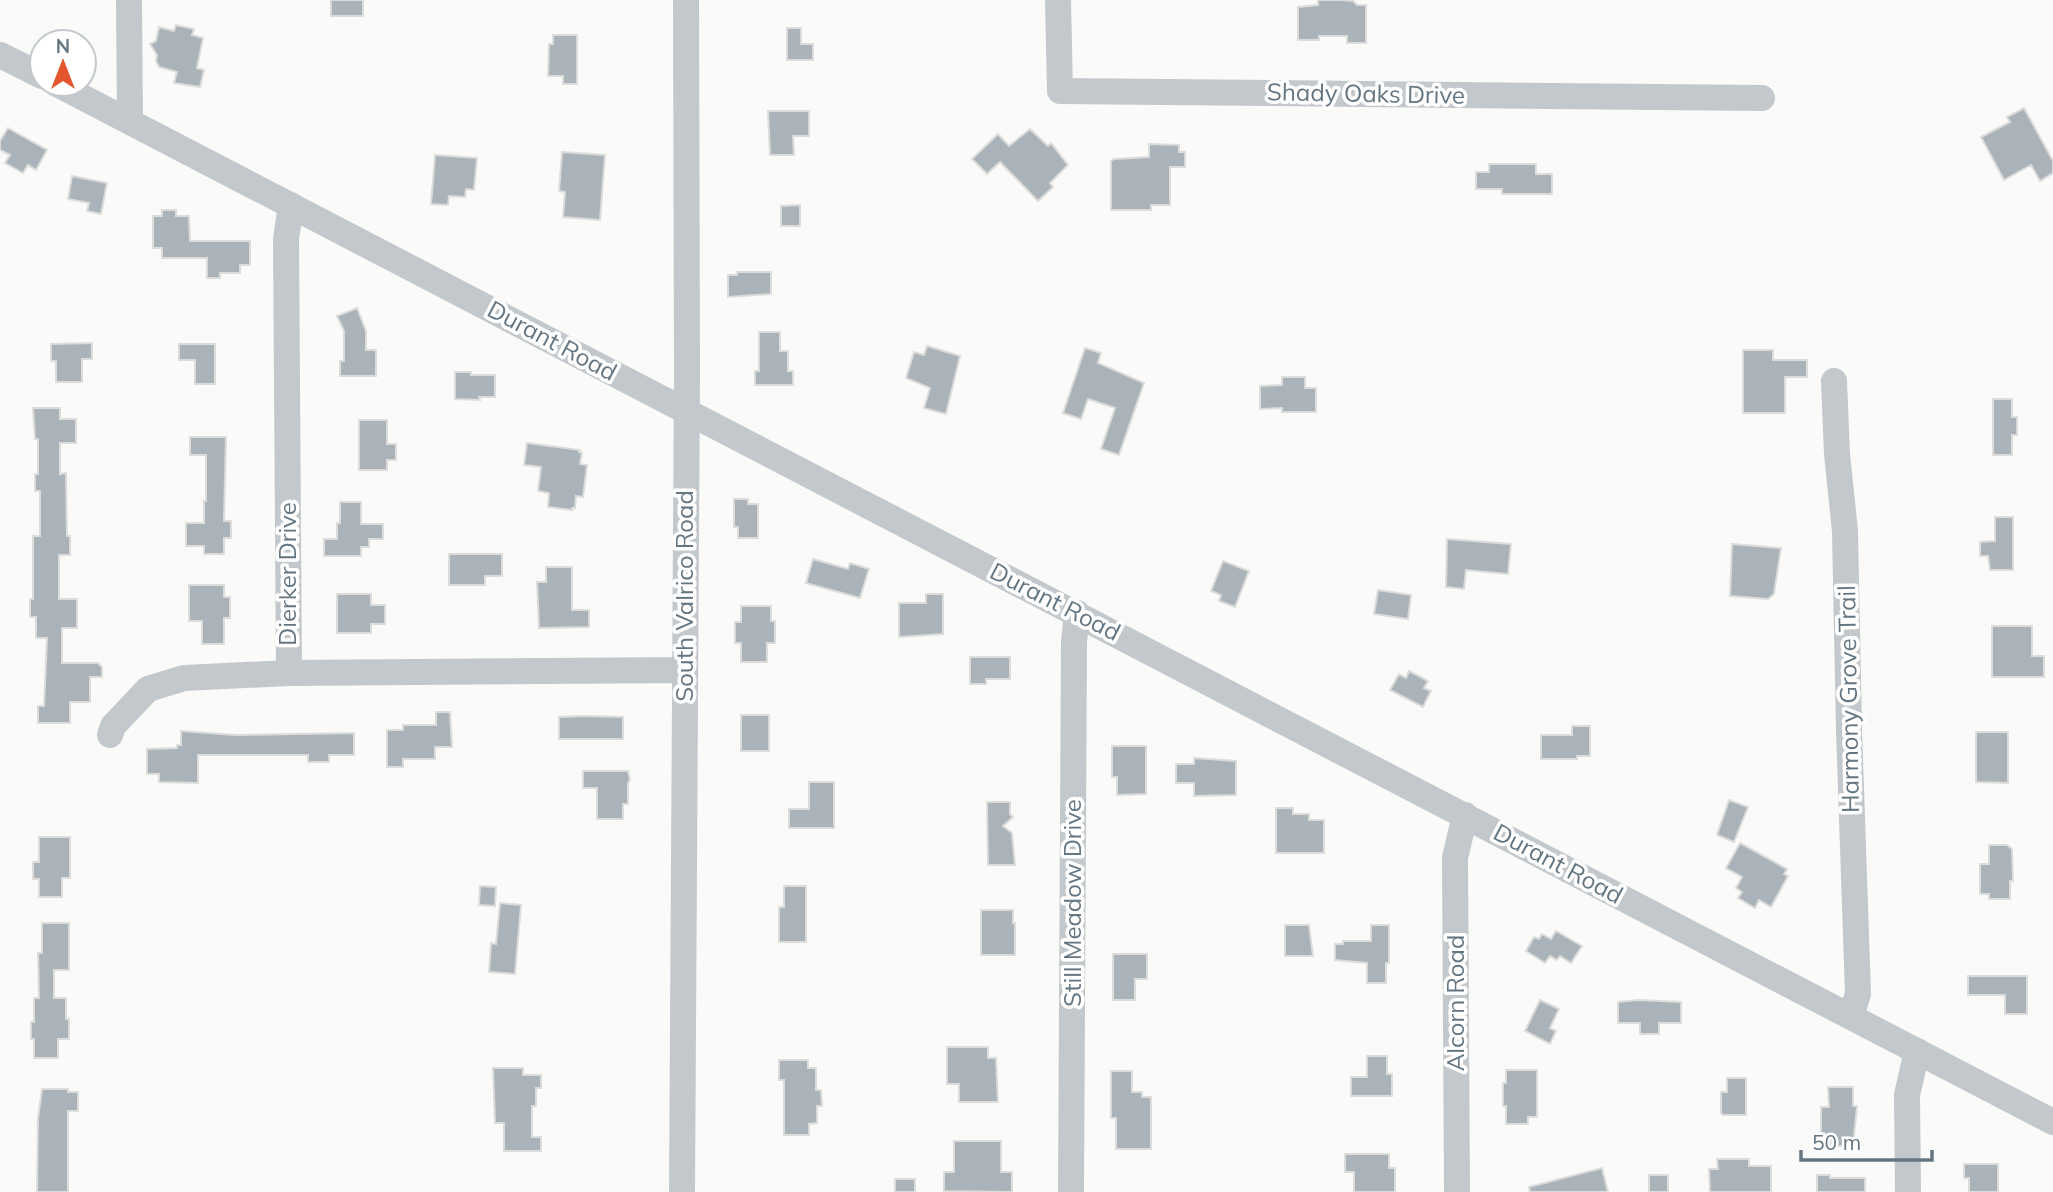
<svg xmlns="http://www.w3.org/2000/svg" width="2053" height="1192" font-family="Mulish,sans-serif">
  <rect width="100%" height="100%" fill="#fafaf8"/>
  <!-- building -->
  <path fill="#aab3b9" stroke="#dcdcda" stroke-width="2" d="M331 0H363V16H331Z
    M1318 0H1342L1353 1 1357 5H1366V43H1347V36H1319V40H1298V7L1318 5Z
    M176 25 194 29 192 35 203 38 197 68 204 70 200 87 174 83 177 72 159 67 156 61 157 55 150 44 156 41 159 27 174 31Z
    M787 28H801V44H813V60H787Z
    M553 35H577V84H563V76H548L549 44H553Z
    M2024 108 2053 161V173L2040 181 2031 165 2004 180 1981 137 2010 122 2007 117Z
    M768 111H809V136H793L794 155H770Z
    M8 128 47 150 36 170 28 165 23 173 5 163 10 155 0 150V141Z
    M1030 129 1048 146 1051 143 1068 165 1050 183 1053 187 1038 201 1000 162 987 174 972 159 998 134 1009 146Z
    M1149 144 1179 145V152H1185V167H1170V205H1151V210H1111V161L1114 159 1149 157Z
    M562 152 605 155 600 220 563 217 565 192 559 191Z
    M435 155 477 158 474 190 466 189 465 197 449 196 448 205 431 204Z
    M1489 164H1536V174H1552V194H1502V189H1476V172H1489Z
    M72 176 107 183 101 214 87 211 89 203 68 199Z
    M800 205V226H781V206Z
    M162 210H176V216H189L190 241H250V265H240V273H220V278H207V258H162V248H153V216H162Z
    M737 272H771V294L728 297V275H737Z
    M357 308 366 331V350H376V376H340V361H344V331L337 316Z
    M759 332H780V351H788V371H793V385H755V371H759Z
    M92 343V359H82V382H56V361H51V344Z
    M179 344H215V384H195V360H179Z
    M927 346 960 356 946 414 924 408 930 388 906 378 914 352 924 355Z
    M1085 348 1101 353 1098 363 1144 383 1119 455 1101 449 1115 408 1088 399 1081 419 1063 413Z
    M1743 350H1773V360H1807V377H1785V413H1743Z
    M455 372H471V375H495V397H479L480 400 455 399Z
    M1282 377H1305V388H1316V412H1282V408L1260 409V386L1282 385Z
    M1993 399H2012V417H2017V435H2012V455H1993Z
    M33 408H60V419H76V443H60V474L66 473 67 536H70V555H59V599H77V628H62V663H98L102 667V677H90V702H70V723H38V706H44L47 638H36V617H30V599H33V536H40V491H35V474H38V439H35Z
    M359 420H387V444H396V460H387V470H359Z
    M190 437H226L224 521H231V538H224V554H204V546H186V523H204V501H206V455H190Z
    M527 443 580 450 579 452 582 453 580 464 587 465 583 497 576 496 575 508H572V510L548 507 549 493 538 491 541 467 524 465Z
    M734 499H748V504H758V538H738V527H734Z
    M340 502H361V524H383V539H369V547H361V556H324V539H337V523H340Z
    M1995 517H2013V570H1990L1988 556H1980V542L1995 541Z
    M1447 539 1511 544 1508 574 1466 570 1464 589 1446 587Z
    M1732 544 1781 548 1774 594 1768 599 1730 596Z
    M449 554H502V576H485V585H449Z
    M813 559 848 569 850 563 869 569 860 598 806 583Z
    M1223 561 1249 571 1235 607 1219 601 1221 595 1211 591Z
    M546 567H572V610H589V627L539 628 537 582H546Z
    M189 585H224V597H230V618H224V644H202V621H189Z
    M1378 590 1411 595 1408 619 1374 614Z
    M337 594H371V605H385V624H371V633H337Z
    M926 594H943V634L899 637V603H926Z
    M741 606H771V621H775V643H767V662H741V643H735V622H741Z
    M1992 626H2032V656H2044V677H1992Z
    M970 657H1010V679H986V684H970Z
    M1409 671 1428 681 1424 688 1431 691 1423 707 1390 690 1399 674 1406 678Z
    M436 712H450L452 747H435V759H403V767H387V730H403V725H436Z
    M741 715H769V751H741Z
    M584 716 623 717V739H559V717Z
    M1572 726H1590V756H1577V759H1541V735H1572Z
    M181 731 236 735 354 733V755H329V762H308V755H198V783L159 782V774H147V749L177 748V745H181Z
    M1976 732H2008V783L1976 782Z
    M1112 746H1146V794L1117 795V777H1112Z
    M1194 758 1236 761V795L1194 796V783H1176V764H1194Z
    M583 771H628L630 780 628 783V804H623V819H597V788H583Z
    M809 782H834V828H789V809H809Z
    M1729 800 1748 807 1734 842 1717 835Z
    M987 802H1010V814L1013 817 1003 826 1012 833 1015 865H988Z
    M1276 808H1293V814H1309V820H1324V853H1276Z
    M39 837H70V878H62V897H39V879H33V862H39Z
    M1740 843 1787 869 1784 874 1788 876 1771 907 1759 900 1755 908 1738 898 1742 892 1736 888 1742 877 1726 868Z
    M1989 845H2007L2012 849 2013 881H2010V899H1989V894H1980V864H1989Z
    M480 886 496 887 495 906 479 905Z
    M784 886H806V942H779V907H784Z
    M500 903 521 905 515 974 489 972 491 943 496 944Z
    M981 910H1013V923H1015V955H981Z
    M42 923H69V970H54V998H66V1019H69V1039H58V1058H34V1039H31V1022H34V998H39L38 953H42Z
    M1285 925H1309L1313 956H1285Z
    M1371 925H1389V963H1386V983H1367V963L1335 960V944H1343V941H1371Z
    M1556 931 1582 946 1571 963 1560 956 1557 960 1550 956 1545 963 1526 951 1534 937 1539 939 1542 934 1551 939Z
    M1113 954H1147V979H1135V1000H1113Z
    M1968 976H2027V1014H2005V995H1968Z
    M1540 1000 1559 1009 1550 1028 1556 1031 1550 1044 1525 1031Z
    M1638 1000 1681 1002V1023H1659V1034H1640V1023H1618V1002Z
    M947 1047H988V1058H996L998 1102H959V1084H947Z
    M1367 1056H1387V1074H1392V1096H1351V1077H1367Z
    M779 1060H808V1068H816V1090H821L822 1106H817V1123L809 1124V1135H784V1080H779Z
    M493 1068H523V1075H541V1088H536V1106H532V1137H541V1151H504V1123H495Z
    M1506 1070H1537V1117H1528V1124H1506V1106H1503V1083H1506Z
    M1111 1071H1132V1092H1142V1097H1151V1149H1116V1118H1111Z
    M1727 1078H1746V1115H1723L1721 1113V1092H1727Z
    M1828 1087H1853V1106H1857L1853 1146H1831V1138H1821V1107H1829Z
    M42 1089H68V1092H78V1111H68V1192H37L38 1118Z
    M954 1141H1001V1172H1012V1192L944 1191V1172H954Z
    M1345 1154H1389V1168H1395V1192H1354V1172H1345Z
    M1717 1159H1749V1166H1771V1192H1710L1709 1169H1718Z
    M1964 1164H1998V1192H1969V1178H1964Z
    M1602 1168 1608 1192H1530L1529 1187Z
    M1649 1175H1668V1192H1649Z
    M1817 1175H1830V1178H1865V1192H1817Z
    M895 1179H915V1192H895Z"/>
  <g fill="none" stroke-linecap="round" stroke-linejoin="round">
    <!-- minor -->
    <path stroke="#c3c8cc" stroke-width="26" d="M129 0 130 122
      M1058 0 1060 91 1762 98
      M0 55 42 76
      M57 84 2053 1122
      M1834 381 1837 454 1845 531 1849 730 1858 994 1851 1016
      M289 673 286 239 291 205
      M110 735 113 726 148 689 184 678 289 673 684 670
      M682 1192 687 370 686 0
      M1071 1192 1074 642 1077 613
      M1457 1192 1455 858 1465 815
      M1908 1192 1907 1095 1917 1051"/>
  </g>
  <g text-anchor="middle" stroke-width="7" stroke-linejoin="round" paint-order="stroke">
    <!-- street labels -->
    <g font-size="24" fill="#657683" stroke="#fff">
      <text transform="translate(1366 94) rotate(1)" y="8">Shady Oaks Drive</text>
      <text transform="translate(552 341) rotate(28)" y="8">Durant Road</text>
      <text transform="translate(288 574) rotate(-90)" y="8">Dierker Drive</text>
      <text transform="translate(685 596) rotate(-90)" y="8">South Valrico Road</text>
      <text transform="translate(1055 602) rotate(27)" y="8">Durant Road</text>
      <text transform="translate(1849 699) rotate(-91)" y="8">Harmony Grove Trail</text>
      <text transform="translate(1558 864) rotate(28)" y="8">Durant Road</text>
      <text transform="translate(1073 903) rotate(-90)" y="8">Still Meadow Drive</text>
      <text transform="translate(1456 1003) rotate(-90)" y="8">Alcorn Road</text>
    </g>
  </g>
  <!-- north arrow -->
  <g transform="translate(63 63)"><circle r="33" fill="#ffffff" stroke="#c1c8cd" stroke-width="2"/>
  <path d="M0-5L12 26L0 18L-12 26Z" fill="#e4572e"/>
  <text y="-10" font-size="19" font-weight="bold" text-anchor="middle" fill="#657683">N</text>
  </g>
  <!-- scale -->
  <path d="M1801 1150v10h131v-10" fill="none" stroke="#657683" stroke-width="3.5"/>
  <text x="1812" y="1150" font-size="21" fill="#657683" stroke="#ffffff" stroke-width="5" paint-order="stroke">50 m</text>
</svg>
